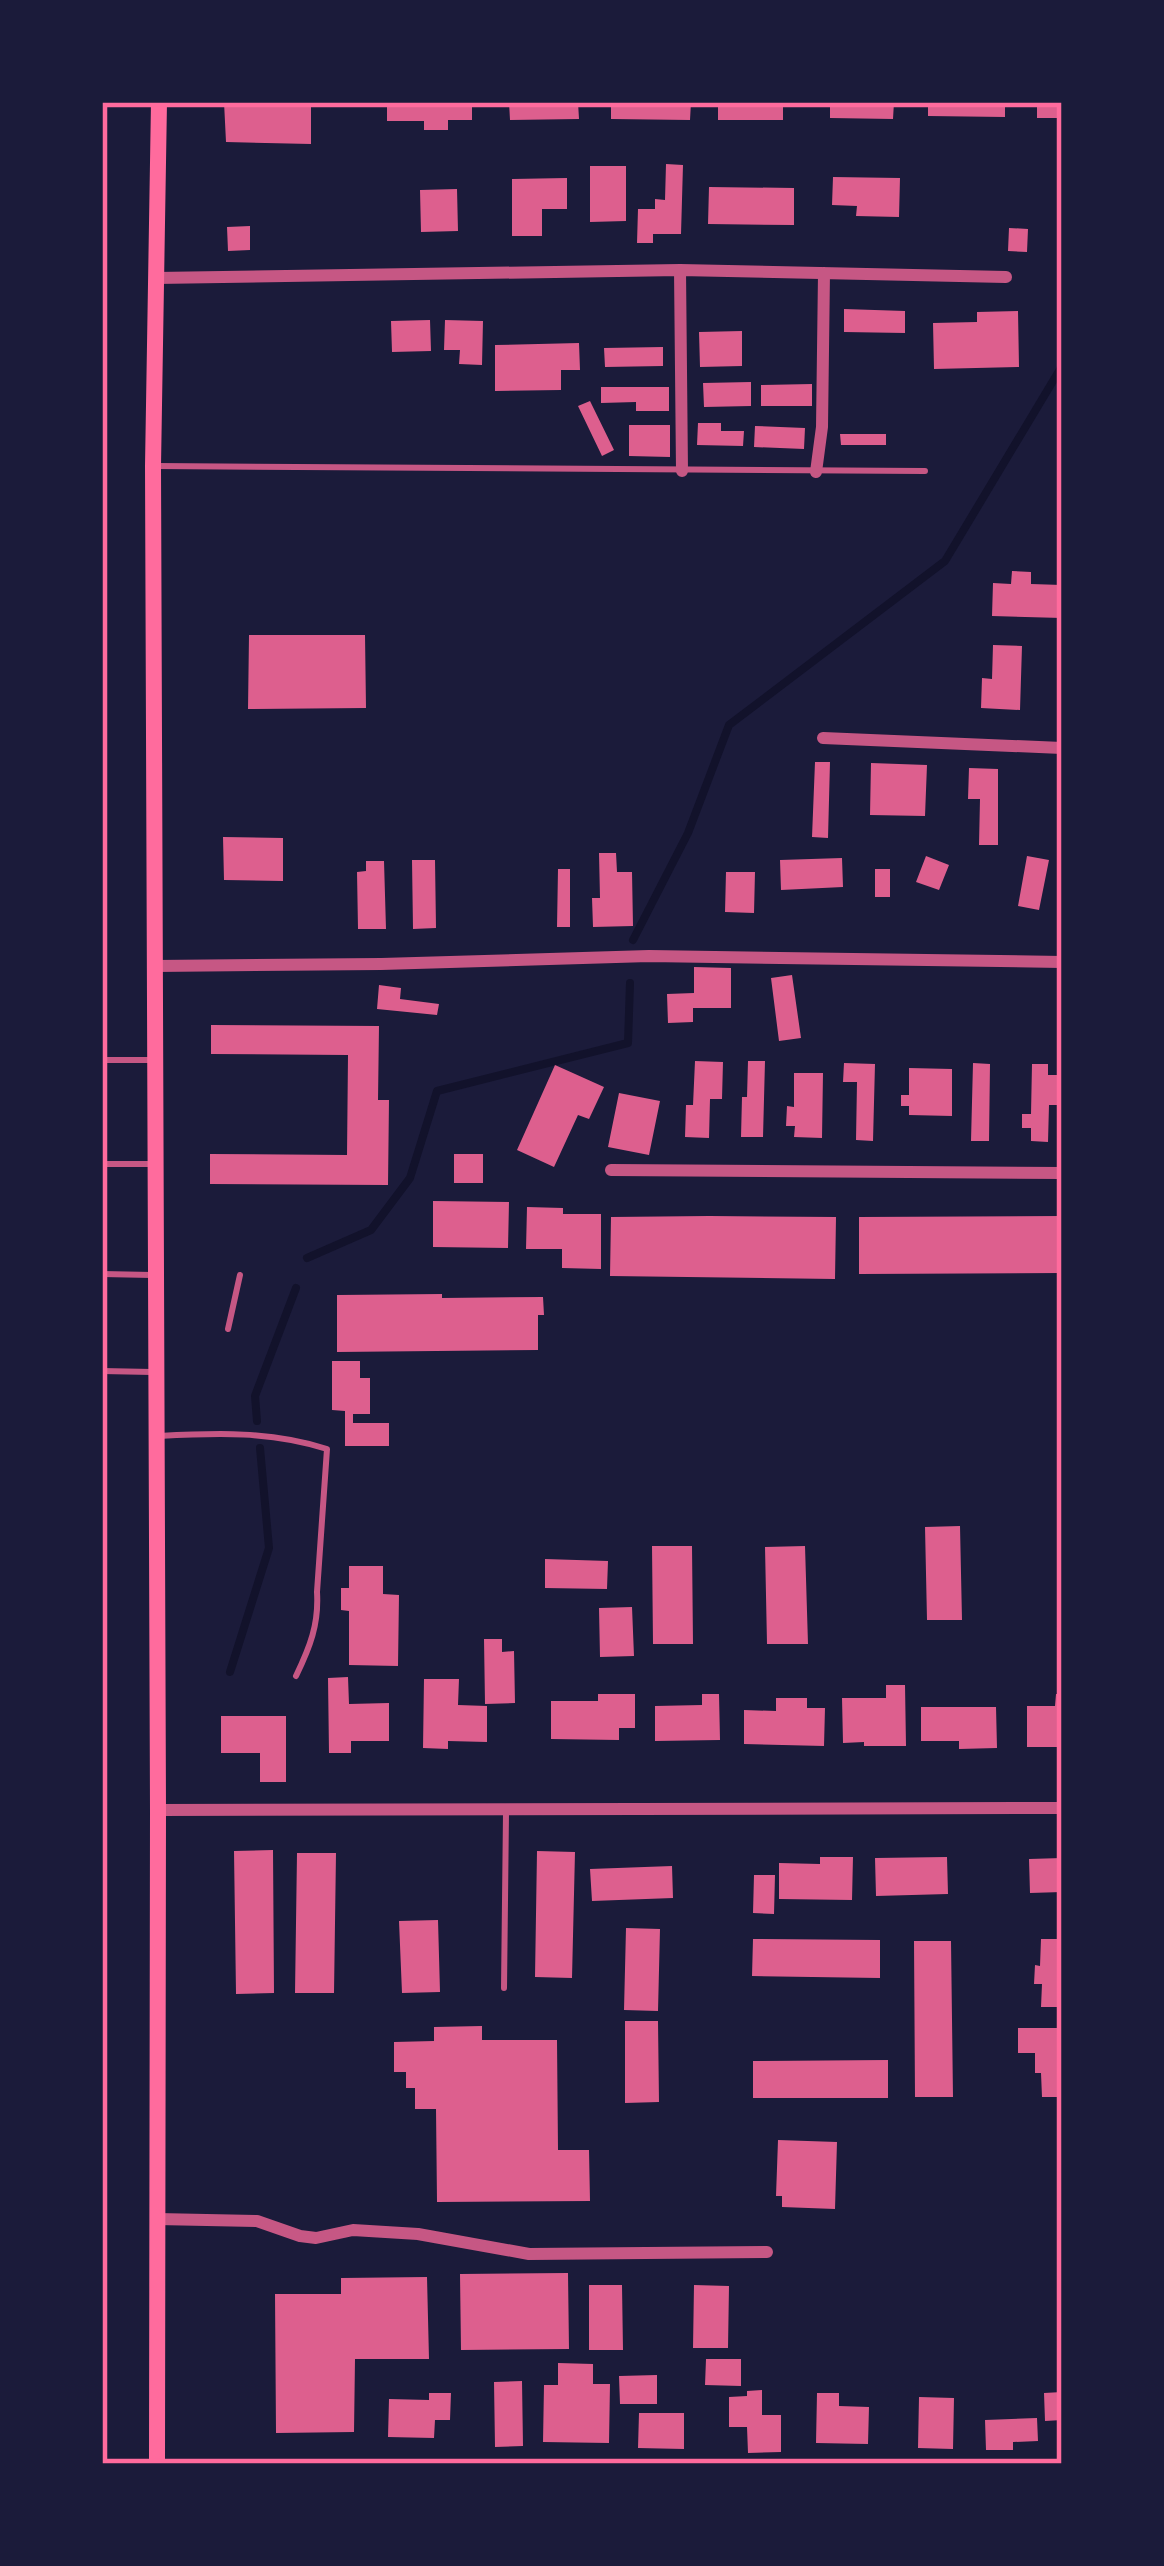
<svg xmlns="http://www.w3.org/2000/svg" width="1164" height="2566" font-family="Signika,sans-serif">
  <rect width="100%" height="100%" fill="#1b1b3a"/>
  <g fill="none" stroke-linecap="round" stroke-linejoin="round">
    <!-- stream -->
    <path stroke="#12122b" stroke-width="8" d="M633 940 688 833 729 725 945 561 1062 366
      M307 1258 371 1230 410 1178 437 1091 628 1043 630 983
      M257 1421 255 1396 296 1288
      M230 1672 269 1548 260 1448"/>
  </g>
  <!-- building -->
  <path fill="#dd5f8e" d="M224 102H311V144L226 142Z
    M387 102H472V120H448V130H424V121H387Z
    M509 102H578L579 119 510 120Z
    M611 102H691L690 120 611 119Z
    M718 102H783V120H718Z
    M830 102H894L893 119 830 118Z
    M928 102H1005V117L928 116Z
    M1037 102H1062V138L1058 139 1057 118H1037Z
    M666 164 683 165 681 234H653V243H637L638 209H655V199L665 200Z
    M590 166H626V221L590 222Z
    M833 177 900 178 899 217 856 216 857 206 832 205Z
    M567 178V209H542V236H512V179Z
    M709 187 794 188V225L708 224Z
    M457 189 458 231 421 232 420 190Z
    M250 226V250L228 251 227 227Z
    M1009 228 1028 229 1027 252 1008 251Z
    M844 309 905 311V333L844 332Z
    M1018 311 1019 367 934 369 933 323 977 322V312Z
    M430 320 431 351 392 352 391 321Z
    M445 320 483 321 482 365 459 364 460 350H444Z
    M742 331V366L700 367 699 332Z
    M579 343 580 370H561V390L495 391V345Z
    M663 347V366L605 367 604 348Z
    M751 382V406L704 407 703 383Z
    M812 384V406H761V385Z
    M601 387H669V411H636V402L601 403Z
    M590 401 614 450 602 456 578 406Z
    M698 423H721V431H744L743 446 697 445Z
    M629 425H670V457L629 456Z
    M755 426 805 428 804 449 754 447Z
    M840 434H886V445H841Z
    M1012 571 1031 572V584L1062 585V618L992 616 993 583 1011 584Z
    M249 635H365L366 708 248 709Z
    M993 645 1022 646 1020 710 981 708 982 678 992 679Z
    M815 762H830L828 838 812 837Z
    M871 763 927 765 925 816 870 815Z
    M969 768 998 769V845H979L980 799H968Z
    M223 837 283 838V881L224 880Z
    M599 853H616L617 872H632L633 926 593 927 592 898H600Z
    M926 856 949 865 939 890 916 882Z
    M1027 856 1049 860 1039 910 1018 906Z
    M842 858 843 887 781 890 780 860Z
    M412 860H435L436 928 413 929Z
    M366 861H384L386 929H358L357 872 366 871Z
    M558 869H570V927H557Z
    M875 869H890V897H875Z
    M726 872H755L754 913 725 912Z
    M694 967 731 968V1008H693V1022L668 1023 667 994 694 993Z
    M792 975 801 1038 779 1041 771 978Z
    M379 985 401 988 400 999 439 1004 437 1015 377 1009Z
    M211 1025 379 1026 378 1100H389L388 1185 210 1184V1154L347 1155 348 1055 211 1054Z
    M695 1061 723 1062 722 1099H710L709 1138 685 1137 686 1105H693Z
    M748 1061H765L763 1137H741L742 1097H747Z
    M844 1063 875 1064 873 1141 856 1140 857 1082H843Z
    M973 1063 990 1064 989 1141H971Z
    M1032 1064H1048V1075H1062V1105H1049L1048 1142 1031 1141V1128H1022V1114H1031Z
    M555 1065 604 1087 589 1119 578 1115 554 1167 517 1150Z
    M909 1068 952 1069V1116L909 1115V1106H901V1095H909Z
    M794 1073H823L822 1138 794 1137 795 1126H786L787 1106 794 1107Z
    M619 1093 660 1101 649 1155 608 1147Z
    M454 1154H483V1183H454Z
    M433 1201 509 1202 508 1248 433 1247Z
    M527 1207 563 1208V1214H601V1269L562 1268V1249H526Z
    M709 1216 836 1217 835 1279 610 1276 611 1217Z
    M1062 1216V1273L859 1274V1217Z
    M442 1294V1298L543 1297 544 1315H538V1350L337 1352V1295Z
    M332 1361H360V1378H370V1414H353V1423H389V1446H345V1411L332 1410Z
    M960 1526 962 1620H927L925 1527Z
    M652 1546H692L693 1644H653Z
    M805 1546 808 1644H767L765 1547Z
    M545 1559 608 1561 607 1589 545 1588Z
    M349 1566H383V1594L399 1595 398 1666 349 1665V1611L341 1610V1588H349Z
    M632 1607 634 1656 600 1657 599 1608Z
    M484 1639H502V1652L514 1651 515 1703 485 1704Z
    M348 1677 349 1704 389 1703V1741H351V1753H329L328 1678Z
    M424 1679H459L458 1705 487 1706V1742L448 1741V1749L423 1748Z
    M886 1685H905L906 1746H864V1742L843 1743 842 1698H886Z
    M598 1694H635V1728H619V1740L551 1739V1701H598Z
    M702 1694H719L720 1740 655 1741V1706L702 1705Z
    M1056 1694H1062V1747H1027V1706H1055Z
    M776 1698H807V1708H825L824 1746 744 1744V1710L776 1711Z
    M921 1707H996L997 1748 959 1749V1741H921Z
    M221 1716H286V1782H260V1753H221Z
    M273 1850 274 1993 236 1994 234 1851Z
    M537 1851 575 1852 572 1978 535 1977Z
    M297 1853H336L334 1993H295Z
    M820 1857H853L852 1900 779 1899V1863L820 1864Z
    M947 1857 948 1894 876 1896 875 1858Z
    M1062 1858V1892L1030 1893 1029 1859Z
    M672 1866 673 1898 592 1901 590 1869Z
    M754 1875H775L774 1914 753 1913Z
    M438 1920 440 1992 402 1993 399 1921Z
    M626 1928 660 1929 658 2011 624 2010Z
    M753 1939 880 1940V1978L752 1976Z
    M1041 1939H1062V2007H1041L1042 1984H1034L1035 1965 1040 1966Z
    M914 1941H951L953 2097H915Z
    M625 2021H658L659 2102 625 2103Z
    M482 2026V2040H557L558 2150H589L590 2201 437 2202 436 2109H415V2088H406V2072H394V2042L434 2041V2027Z
    M1018 2028H1062V2097H1042L1041 2073H1035V2053H1018Z
    M888 2060V2098H753V2061Z
    M778 2140 837 2142 835 2209 782 2207V2196H776Z
    M568 2273 569 2349 461 2350 460 2274Z
    M427 2277 429 2359H355L354 2432 276 2433 275 2294H341V2278Z
    M589 2285H622L623 2350H589Z
    M694 2285 729 2286 728 2348H693Z
    M706 2359H741V2386L705 2385Z
    M558 2363 593 2364V2384H610L609 2443 543 2442 544 2385H558Z
    M657 2375V2404H620L619 2376Z
    M522 2381 523 2446 495 2447 494 2382Z
    M762 2390V2415H781V2452L748 2453 747 2427H729V2397L747 2396V2391Z
    M1062 2392V2420L1045 2421 1044 2393Z
    M429 2393H451L450 2420H435L434 2438 388 2437 389 2399 429 2400Z
    M817 2393H839V2406L869 2407 868 2444 816 2443Z
    M919 2397 954 2398 953 2449 918 2448Z
    M639 2413H684V2449L638 2448Z
    M1037 2418 1038 2441 1013 2442V2450H986L985 2420Z"/>
  <g fill="none" stroke-linecap="round" stroke-linejoin="round">
    <!-- service -->
    <path stroke="#c65784" stroke-width="6" d="M156 466 925 471
      M102 1060H152
      M102 1164H152
      M102 1274 152 1275
      M228 1329 240 1275
      M102 1371 152 1372
      M159 1436C217 1433 271 1431 327 1449L317 1592C319 1624 310 1647 296 1676
      M504 1988 506 1813"/>
    <!-- minor -->
    <path stroke="#c65784" stroke-width="12" d="M680 270 682 471
      M156 278 680 270 1006 277
      M816 472 822 427 824 273
      M823 738 1062 748
      M155 966 381 964 649 956 1062 962
      M611 1170 1062 1173
      M158 1810 1062 1808
      M157 2219 257 2221 300 2236 316 2238 353 2230 418 2234 529 2254 767 2252"/>
    <!-- secondary -->
    <path stroke="#ff6b9d" stroke-width="16" d="M157 2464 158 1810 153 466 159 102"/>
  </g>
  <!-- border -->
  <rect width="1164" height="2566" fill="none" stroke="#1b1b3a" stroke-width="210"/>
  <rect x="105" y="105" width="954" height="2356" fill="none" stroke="#ff6b9d" stroke-width="4.5"/>
</svg>
